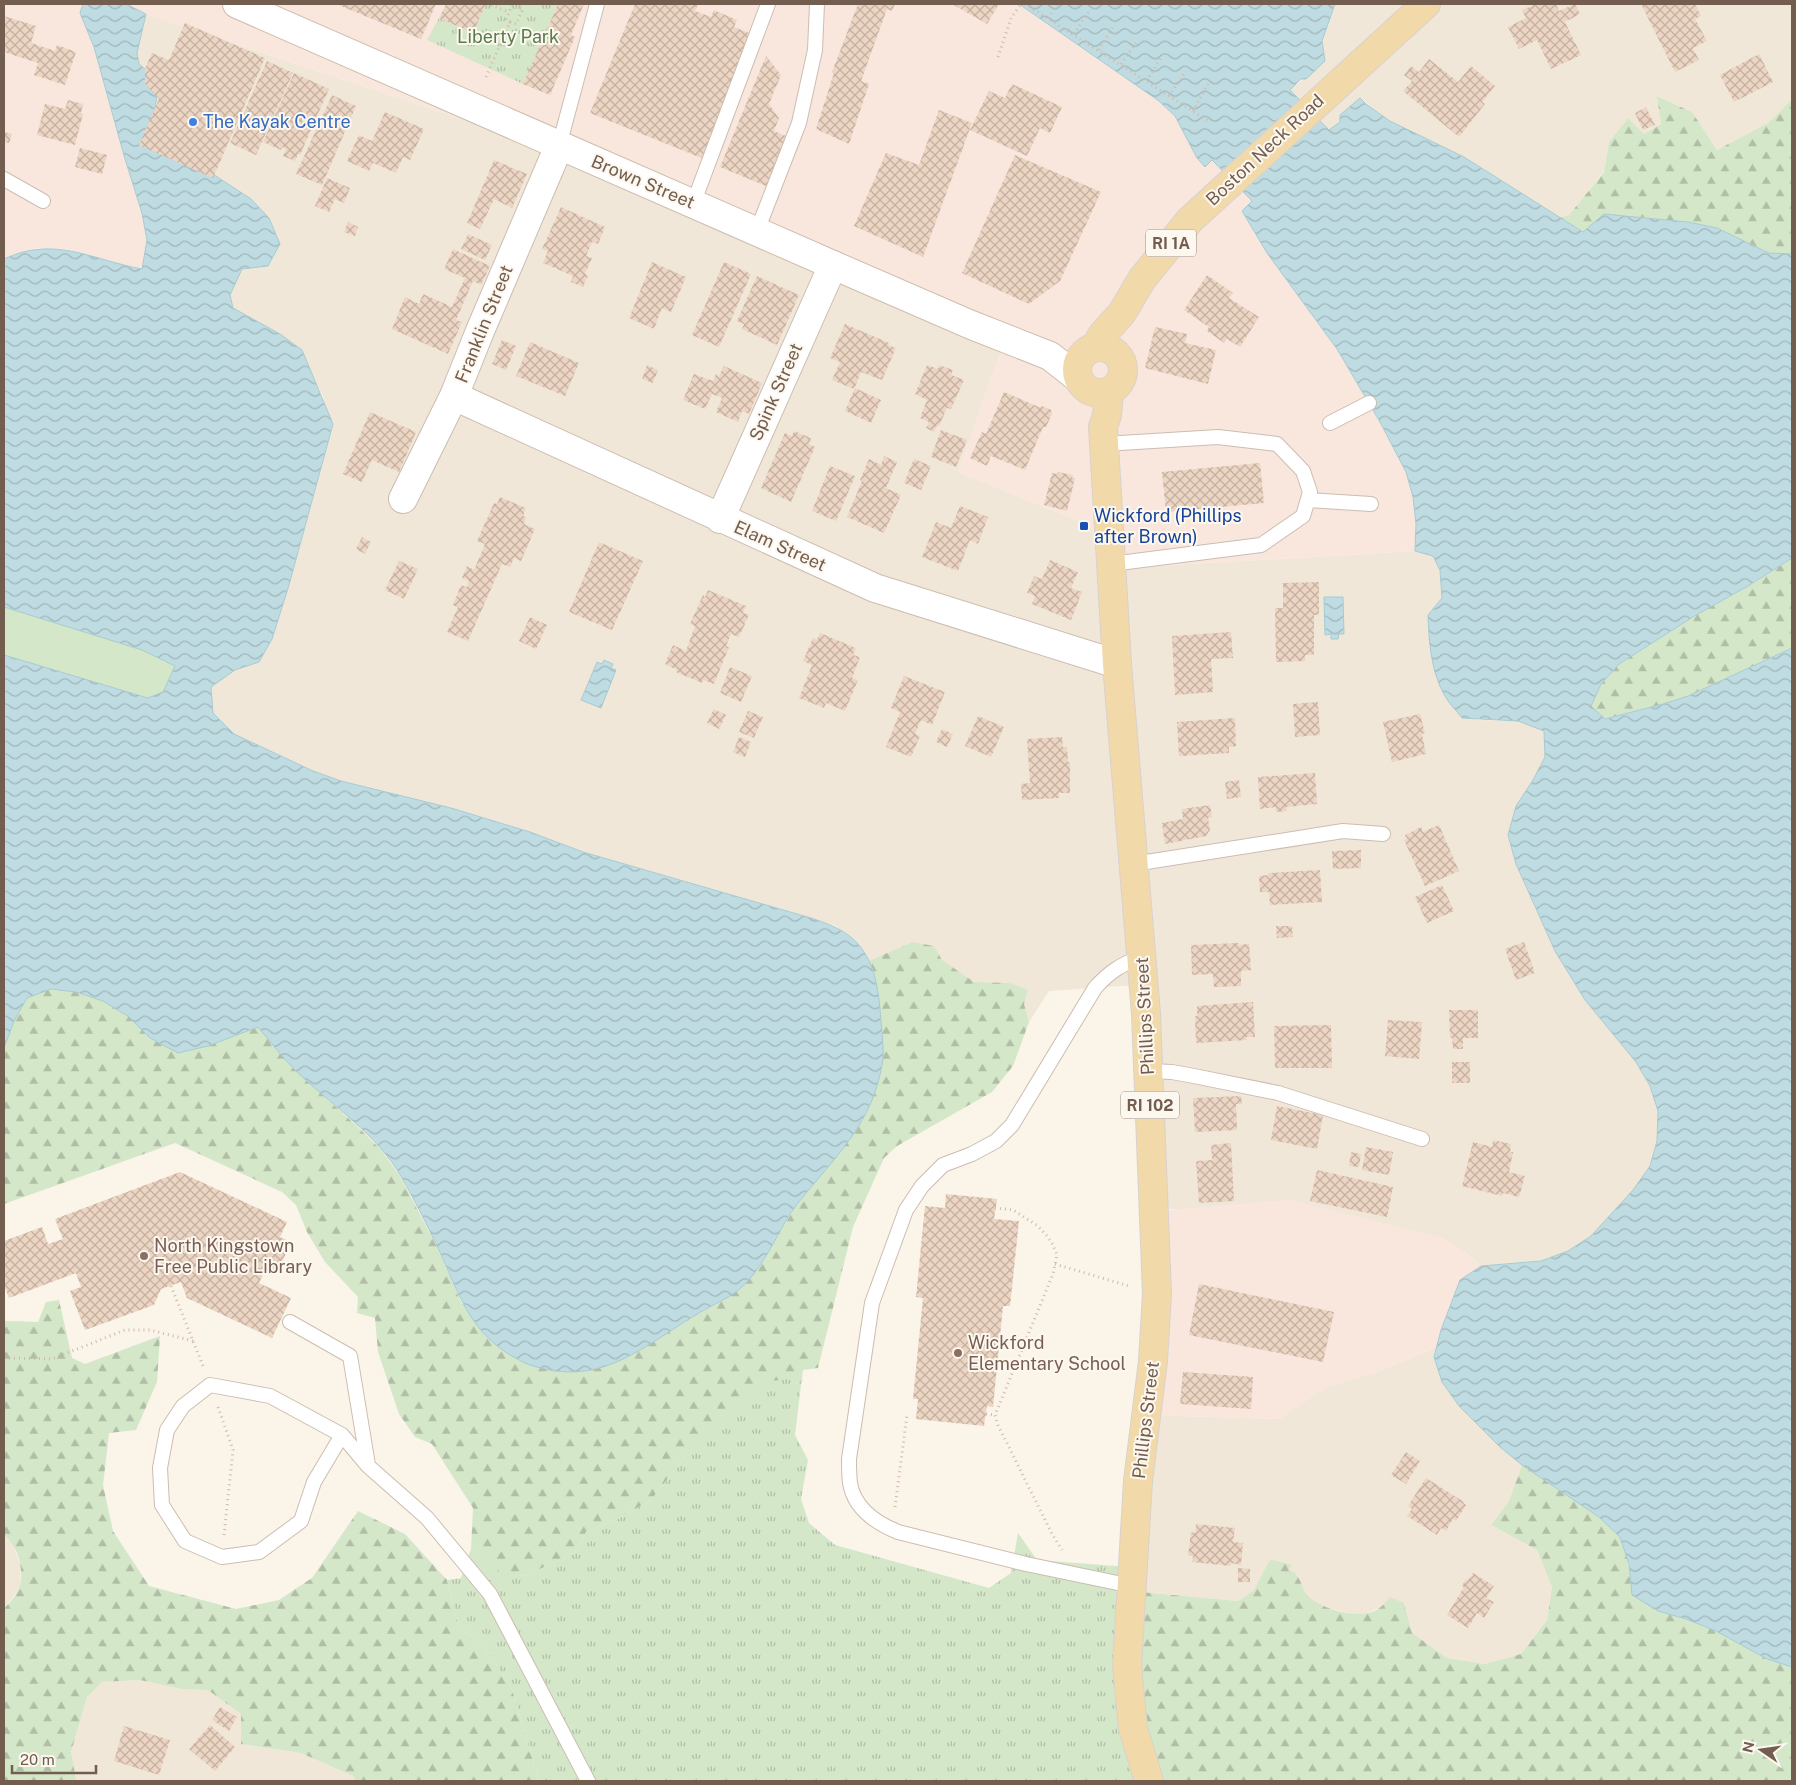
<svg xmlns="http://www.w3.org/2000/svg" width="1796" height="1785" font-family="'Public Sans',sans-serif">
  <defs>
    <pattern id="forest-firs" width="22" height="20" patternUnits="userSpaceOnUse" patternTransform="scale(1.25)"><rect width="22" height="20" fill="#d4e7c9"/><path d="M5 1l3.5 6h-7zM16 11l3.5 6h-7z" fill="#b0bea6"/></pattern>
    <pattern id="park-tufts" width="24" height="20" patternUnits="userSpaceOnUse" patternTransform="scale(1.25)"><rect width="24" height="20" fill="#d4e7c9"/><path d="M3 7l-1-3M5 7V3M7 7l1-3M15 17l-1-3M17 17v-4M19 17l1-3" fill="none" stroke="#b0bea6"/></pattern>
    <pattern id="water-waves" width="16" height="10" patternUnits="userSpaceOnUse" patternTransform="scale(1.25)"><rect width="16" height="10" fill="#bfdce2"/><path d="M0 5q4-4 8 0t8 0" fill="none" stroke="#a0b6ba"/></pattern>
    <pattern id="building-cross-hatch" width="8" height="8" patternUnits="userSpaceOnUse" patternTransform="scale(1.25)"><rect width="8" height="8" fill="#edd5c3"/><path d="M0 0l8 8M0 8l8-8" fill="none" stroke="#c4b0a1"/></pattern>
  </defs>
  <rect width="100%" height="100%" fill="#faf4e9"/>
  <!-- residential -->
  <path fill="#f1e7d8" d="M1335 4H1792V99L1768 123 1717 150 1692 112 1658 96 1661 124 1644 134 1628 118 1609 142 1604 171 1569 215 1560 218 1464 157 1390 121 1360 98 1340 122 1330 131 1290 90 1325 61 1322 41Z
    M146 14 557 151 1006 337 958 472 1089 525 1121 568 1415 551 1433 556 1440 570 1442 598 1428 615 1477 720 1518 721 1544 730 1545 757 1508 835 1516 864 1555 951 1585 1000 1636 1062 1650 1086 1658 1111 1657 1141 1650 1166 1633 1190 1591 1236 1568 1251 1541 1261 1481 1266 1464 1251 1164 1208 1152 984 1049 991 1029 1022 1024 1004 1009 983 974 982 912 942 869 961 858 944 836 926 811 918 583 852 530 832 451 808 341 781 313 771 234 734 213 713 211 687 235 670 259 662 324 398 312 375 302 350 279 334 233 308 230 295 242 269 268 265 251 199 202 167 148 143 137 53Z
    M1437 1347 1434 1357 1442 1382 1459 1406 1500 1447 1522 1465 1509 1501 1491 1525 1537 1550 1552 1587 1547 1620 1521 1654 1485 1664 1447 1658 1412 1633 1404 1603 1382 1606 1366 1614 1358 1615 1320 1606 1307 1596 1302 1587 1299 1577 1288 1570 1293 1565 1270 1559 1254 1590 1238 1601 1130 1591 1147 1415 1279 1419 1326 1387 1380 1371Z
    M4 1535 12 1542 21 1567 20 1588 4 1609Z
    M140 1680 181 1689 208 1690 241 1714V1744L301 1753 353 1776 355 1781H80L76 1779 71 1752 87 1697 102 1682Z"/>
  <!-- commercial -->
  <path fill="#f9e7de" d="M4 4H83L80 13 94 47 125 159 142 213 147 240 143 269 118 264 90 255 65 249 37 248 4 259Z
    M126 4H1019L1159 101 1175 116 1197 158 1212 160 1252 202 1243 211 1267 253 1337 349 1380 422 1406 472 1413 497 1416 524 1415 551 1121 568 1089 525 958 472 1006 337 557 151 146 14Z
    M1289 1200 1443 1238 1464 1251 1481 1266 1460 1280 1441 1330 1437 1347 1380 1371 1326 1387 1279 1419 1147 1415 1164 1208 1171 1210Z"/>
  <!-- green -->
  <path fill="#d4e7c9" d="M4 607 142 650 175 666 163 692 149 698 4 655Z"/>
  <!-- forest -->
  <path fill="url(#forest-firs)" d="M1657 96 1692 112 1717 150 1768 123 1792 99V254L1770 253 1717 228 1688 222 1604 214 1583 232 1560 218 1569 215 1604 172 1609 142 1628 118 1644 134 1661 124Z
    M1792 558V648L1688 696 1663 704 1605 719 1590 706 1601 684 1619 664 1696 615 1748 586Z
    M912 942 934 946 942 960 974 982 1009 983 1028 990 1024 1004 1029 1022 1013 1066 992 1092 897 1146 884 1158 853 1227 818 1368 803 1370 801 1385 789 1379 687 1454 651 1500 618 1519 586 1532 575 1552 526 1576 502 1574 471 1549 473 1508 432 1444 415 1437 399 1414 378 1352 375 1318 357 1313 358 1297 325 1262 307 1232 296 1205 282 1192 175 1143 4 1204V1048L14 1021 27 998 51 989 76 992 103 1001 129 1017 150 1038 208 1046 258 1027 294 1069 358 1127 381 1150 400 1176 437 1247 462 1304 695 1315 722 1301 764 1259 796 1206 866 1113 877 1086 883 1056 873 970 869 961Z
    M59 1300 72 1358 85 1364 160 1336 157 1382 136 1430 109 1433 103 1485 113 1531 149 1586 236 1609 279 1600 312 1578 358 1511 405 1534 447 1580 459 1628 481 1642 512 1689 539 1781H355L353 1776 301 1753 241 1744V1714L208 1690 181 1689 140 1680 102 1682 87 1697 71 1752 76 1779 80 1781H4V1609C9 1603 18 1594 20 1586 24 1568 18 1546 4 1535V1319L5 1321 38 1322 46 1302Z
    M1522 1465C1541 1478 1613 1521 1621 1539 1629 1556 1630 1576 1632 1595L1658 1611 1686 1619 1716 1631 1767 1659 1792 1667V1781H1144L1130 1591 1238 1601 1254 1590 1270 1559 1293 1565 1288 1570C1302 1573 1300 1588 1309 1597 1322 1609 1355 1618 1372 1612 1380 1609 1385 1603 1390 1597L1404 1603 1412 1633 1447 1658 1485 1664 1521 1654 1547 1620 1552 1587 1537 1550 1491 1525 1509 1501Z"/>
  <!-- park -->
  <path fill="url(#park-tufts)" d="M486 4H558L523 84 427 40 439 18 473 33Z
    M789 1379 801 1385 795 1435 808 1460 801 1499 809 1523 835 1545 989 1588 1011 1573 1018 1533 1037 1560 1129 1567 1144 1781H539L512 1689 481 1642 459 1628 447 1580 461 1578 471 1549 502 1573 526 1576 575 1552 586 1532 618 1519 651 1500 687 1454 771 1381Z"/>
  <!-- water -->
  <path fill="url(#water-waves)" stroke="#a7cbd3" d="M83 4H126L146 14 137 53 139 64 159 81 155 109 202 167 251 199 269 218 280 244 268 266 242 269 230 295 233 308 280 334 302 350 333 424 289 585 272 639 259 662 235 670 211 687 213 713 234 734 313 771 341 781 451 808 530 832 583 852 811 918C829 924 846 930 859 945 879 969 879 1002 882 1031 882 1040 884 1050 883 1059 880 1078 875 1096 866 1113 849 1146 821 1174 798 1203 779 1228 768 1260 746 1283 732 1298 711 1305 694 1316 646 1345 605 1383 545 1369 538 1367 530 1366 523 1362 470 1336 461 1298 438 1248 427 1225 415 1201 402 1178 377 1134 331 1105 295 1070 282 1057 270 1041 258 1027L208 1046 178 1053 150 1038 129 1017 103 1001 76 992 51 989 27 998 14 1021 4 1048V655L148 698 163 692 175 666 142 650 4 607V259C55 235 92 260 142 269L147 240 142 213 125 159 94 47 80 13Z
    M1019 4H1335L1322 41 1325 61 1306 79H1301L1290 90 1329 130 1340 122V115L1360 98 1366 104 1390 121 1464 157 1583 232 1604 214 1688 222 1717 228 1769 253 1792 254V558L1748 586 1696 615 1619 664 1601 684 1591 706 1605 719 1663 704 1688 696 1792 648V1667L1767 1659 1716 1631 1686 1619 1658 1611 1632 1595 1629 1564 1620 1537 1599 1517 1522 1465 1500 1447 1459 1406 1442 1382 1434 1357 1441 1330 1460 1280 1481 1266 1541 1261 1568 1251 1591 1236 1633 1190 1650 1166 1657 1141 1658 1111 1650 1086 1636 1062 1585 1000 1555 951 1516 864 1508 835 1516 806 1533 780 1545 757 1544 731 1518 721 1462 718C1457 711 1449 704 1445 696 1431 672 1429 642 1428 615L1442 598 1440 570 1433 556 1415 551 1416 524 1413 497 1406 472 1380 422 1337 349 1267 253 1242 211 1252 201 1212 160 1205 167 1197 158 1175 116 1159 101Z
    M1324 597H1343L1344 634H1339L1338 639H1331V634L1325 635Z
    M604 660 613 664 611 668 616 670 601 708 581 700 597 662 602 664Z"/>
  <!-- building -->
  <path fill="url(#building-cross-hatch)" d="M336 4H436L421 39Z
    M446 4H486L473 33 439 18Z
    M558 4H584L571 35 575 37 550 95 523 84Z
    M635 4H698L695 11 711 17 714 10 737 20 734 27 754 35 704 159 590 113Z
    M858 4H895L892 11 887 9 861 81 869 84 849 144 816 129 834 73 832 72Z
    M952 4H999L987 24Z
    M1536 4H1556L1559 11 1575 4 1580 14 1565 22 1581 55 1551 69 1537 40 1519 49 1508 27 1526 18 1522 10Z
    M1641 4H1695L1701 16 1695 19 1707 41 1693 48 1699 60 1675 72Z
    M4 16 36 26 31 43 55 51 57 45 76 52 65 85 34 75 38 63 4 52Z
    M185 23 265 58 213 178 139 145 159 99 145 84V69L152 53 169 60Z
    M1759 54 1773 82 1734 102 1720 75Z
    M766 56 781 75 769 104 779 118 774 131 786 136 766 186 720 167Z
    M1429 59 1458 82 1471 66 1495 86 1482 102 1485 104 1459 137 1403 91 1412 81 1404 75 1411 66 1419 72Z
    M267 61 293 73 256 155 230 143Z
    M294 73 329 89 300 155 298 154 295 161 283 156 286 149 282 147 281 150 263 142Z
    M1012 84 1062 107 1050 133 1040 128 1027 156 970 130 989 91 1005 98Z
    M332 95 356 106 322 185 296 174Z
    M68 100 83 104 81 113 83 114 75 145 37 135 45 104 65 109Z
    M1646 107 1655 125 1643 130 1635 113Z
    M939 110 972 123 923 257 854 226 886 153 919 165Z
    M385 112 424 129 410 160 403 157 396 173 373 163 369 171 347 161 359 135 372 141Z
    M4 132 12 134 9 143 4 142Z
    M80 148 107 155 102 174 75 167Z
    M1015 155 1101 192 1060 281 1029 304 962 273Z
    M494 160 527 174 512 208 494 199 480 229 467 223Z
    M327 178 350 188 344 203 335 199 329 212 315 206Z
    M561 207 605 227 598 244 592 242 586 256 592 258 585 274 588 276 583 287 571 282 573 276 543 263 548 251 542 249Z
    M348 222 358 227 355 236 344 232Z
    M468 234 492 245 485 260 461 249Z
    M453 249 490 266 481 285 473 281 456 320 462 322 448 354 392 329 405 297 419 304 423 294 452 307 465 278 444 269Z
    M652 262 686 277 671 312 662 308 654 329 629 318Z
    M724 262 751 274 719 347 692 335Z
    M1207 275 1233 293 1229 298 1259 317 1240 347 1227 339 1224 343 1207 331 1209 327 1184 310Z
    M757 276 799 295 777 345 742 329 744 324 737 321Z
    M845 324 889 343 888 345 896 348 882 380 861 372 854 389 832 380 840 362 830 358Z
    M1155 327 1187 334 1185 343 1216 350 1208 384 1145 368Z
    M502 340 516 346 506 370 492 364Z
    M530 342 579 363 565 396 516 376Z
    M647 365 658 370 653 383 642 379Z
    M927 365 938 369 939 365 953 370 951 375 964 380 951 409 947 408 939 426 937 425 934 432 926 428 929 422 920 418 927 400 915 394Z
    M724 366 762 383 749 414 742 411 738 422 716 412 722 398 712 394 705 409 683 400 694 374 713 381 716 374 719 376Z
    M855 388 881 400 871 423 845 411Z
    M1004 392 1039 407 1042 406 1051 410 1052 414 1046 427H1043L1025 470 991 456 987 466 970 458 982 432 986 434Z
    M370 412 416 432 399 472 372 460 362 482 343 474Z
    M941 430 967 440 956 467 931 457Z
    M794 431 811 438 809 444 815 447 791 502 761 488 785 433 792 436Z
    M884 456 897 462 886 488 901 495 884 533 847 517 862 481 860 480 869 459 881 465Z
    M914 459 931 466 921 490 904 483Z
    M1260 463 1264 503 1166 512 1162 472Z
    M830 466 855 476 836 521 812 511Z
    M1058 472 1073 475 1072 478H1075L1067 511 1044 505 1052 473 1057 474Z
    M500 497 526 508 523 516 526 517 524 524 535 529 521 561 514 558 510 567 502 564 468 641 447 632 458 607 453 605 461 585 467 587 469 581 462 578 467 566 474 570 485 544 477 541 494 503 497 504Z
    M960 506 988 517 978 544 970 540 958 571 922 557 936 522 951 528Z
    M362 537 371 542 365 554 356 549Z
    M599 542 643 561 612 630 569 612Z
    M1050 560 1078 572 1071 588 1082 592 1071 620 1032 604 1035 596 1027 593 1034 576 1042 579Z
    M399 561 418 569 404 599 385 590Z
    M1319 582V615H1314V655H1305V661L1276 662 1275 608H1283V583Z
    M708 590 746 606 743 613 749 615 739 637 731 634 726 646 729 647 714 684 703 680 702 683 676 672 677 670 665 664 673 645 686 651 695 626 690 624 703 595 705 597Z
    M530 617 547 625 536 649 519 641Z
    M1231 632 1233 658 1211 659 1213 692 1175 695 1172 636Z
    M820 633 856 648 853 655 860 657 852 678 858 680 845 711 826 703 824 708 799 698 812 665 803 661 813 638 817 640Z
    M730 667 752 676 741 702 720 693Z
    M904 676 945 692 932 725 921 720 915 734 920 736 911 757 886 747 900 712 891 708Z
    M1318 702 1320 735 1295 737 1293 704Z
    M714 709 726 715 719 729 707 723Z
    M748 711 763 717 754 738 739 732Z
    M1420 714 1425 733 1422 734 1426 754 1392 762 1383 722Z
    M978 716 1004 727 991 757 965 746Z
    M1235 718 1236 746 1229 747V753L1179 756 1177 722Z
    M942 729 953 734 947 747 936 742Z
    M739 737 751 742 745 757 733 752Z
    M1062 737 1063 747H1067L1068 762H1070V793H1059V798L1022 800 1021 784 1030 783 1027 739Z
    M1315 773 1317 804 1286 807 1287 811 1276 812V807L1260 809 1258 777Z
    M1239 780 1241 797 1227 799 1225 782Z
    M1210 805 1212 817 1208 818 1210 830 1206 836 1165 844 1162 823 1183 819 1182 809Z
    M1439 825 1459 871 1425 886 1404 840 1407 839 1405 835 1421 827 1423 832Z
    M1361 850V868L1333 869 1332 851Z
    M1320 870 1322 902 1270 905 1269 892H1260L1259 876 1268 875V873Z
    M1442 885 1454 911 1427 923 1415 897Z
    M1276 926H1292L1293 937 1277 938Z
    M1524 942 1535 973 1516 980 1505 949Z
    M1239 943V945L1249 944 1251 970 1241 971V986L1214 987 1213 974 1192 975 1191 945Z
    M1253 1002 1255 1037H1246L1247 1040 1196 1043 1195 1016H1197V1006Z
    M1449 1010H1478V1038H1463V1049H1453L1452 1038H1450Z
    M1388 1020 1422 1022 1419 1059 1385 1056Z
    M1331 1025 1332 1068H1275L1274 1026Z
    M1452 1062H1470V1083H1452Z
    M1241 1096 1242 1104H1236L1237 1130 1195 1132 1193 1098Z
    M1277 1106 1323 1115 1317 1149 1271 1140Z
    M1493 1140 1511 1144 1510 1152H1513L1509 1172 1525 1176 1519 1197 1503 1193 1502 1196 1462 1186 1473 1142 1492 1147Z
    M1231 1143 1234 1201 1199 1203 1196 1161 1212 1160 1211 1145Z
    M1366 1147 1393 1152 1389 1175 1362 1170Z
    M1351 1152 1361 1154 1359 1167 1349 1166Z
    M1317 1170 1393 1187 1387 1217 1310 1201Z
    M180 1172 287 1222 280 1237 291 1242 277 1273 266 1268 259 1283 291 1298 272 1338 187 1298 181 1282 161 1289 154 1305 85 1330 70 1291 81 1287 76 1273 9 1298 4 1285V1241L42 1227 48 1244 63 1239 55 1219Z
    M946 1194 997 1199 994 1219 1019 1221 1010 1306H1003L993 1407 987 1406 984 1426 916 1419 918 1399H913L923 1298 916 1297 925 1206 945 1208Z
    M1199 1284 1334 1312 1323 1362 1189 1335Z
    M1183 1372 1253 1377 1251 1409 1180 1404Z
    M1406 1452 1420 1461 1406 1484 1391 1475Z
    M1426 1478 1464 1502 1463 1503 1466 1505 1456 1521 1453 1519 1446 1531 1441 1528 1437 1535 1407 1516 1412 1509 1408 1506Z
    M1196 1524 1235 1528 1233 1542 1243 1543 1241 1565 1231 1563V1566L1192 1562 1193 1556H1188L1191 1532 1195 1533Z
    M1238 1568 1250 1569V1582H1238Z
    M1473 1573 1494 1586 1486 1598 1494 1602 1484 1618 1477 1613 1468 1628 1447 1615 1464 1587 1462 1586 1466 1579 1468 1580Z
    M220 1707 237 1717 229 1731 212 1720Z
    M210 1725 235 1747 215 1771 189 1749Z
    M124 1726 170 1740 159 1775 114 1761Z"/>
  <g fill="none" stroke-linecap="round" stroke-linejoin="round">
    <!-- service casing -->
    <g stroke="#ccbdb0" stroke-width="16">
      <path id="service" d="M559 146 597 4
        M4 179 43 201
        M693 204 768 4
        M757 231 799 123 815 50 817 4
        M1330 423 1369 403
        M1104 444 1218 437 1277 444 1303 471 1310 492 1303 516 1261 545 1111 564
        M1308 500 1371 504
        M1134 864 1343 831 1383 834
        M1149 1071 1172 1072 1194 1076 1278 1093 1422 1139
        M290 1322 350 1356 368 1465
        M342 1435 314 1482 301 1521 259 1552 222 1557 185 1541 162 1505 160 1468 167 1430 183 1406 210 1385 270 1396 342 1435 368 1466 427 1518 490 1594 588 1781
        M1132 1586 1026 1564 898 1532C876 1523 854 1508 850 1483 849 1475 849 1466 849 1459L872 1303 906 1210 922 1186 943 1165 972 1154 996 1141 1012 1125 1095 988C1110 971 1121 965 1142 956"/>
    </g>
    <!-- minor casing -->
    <g stroke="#ccbdb0" stroke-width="30">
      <path id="minor" d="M454 396 875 588 1117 664
        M403 499 454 396 480 331 559 146
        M720 519 833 265"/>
    </g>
    <!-- secondary casing -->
    <g stroke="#cebdae" stroke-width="30">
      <path id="secondary" d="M237 4 833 265 969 324 1050 356 1078 378"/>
    </g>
    <!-- primary casing -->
    <g stroke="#d8d2ce" stroke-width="30">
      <path id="primary" d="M1077 370a23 23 0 1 1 46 0a23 23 0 1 1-46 0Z
        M1095 348 1102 335 1122 313 1142 279 1190 220 1426 4
        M1109 392 1107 415 1103 427 1104 444 1117 664 1146 1014 1157 1294 1153 1361 1138 1481 1127 1666 1133 1728 1149 1781"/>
    </g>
    <!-- path -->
    <path stroke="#d2b9a6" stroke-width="3" stroke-dasharray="1 4" stroke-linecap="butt" d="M1025 4 1210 122
      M491 5 509 12
      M1048 18 1057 4
      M510 22 516 24 523 9 518 7
      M1074 34 1090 10
      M1099 50 1114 25
      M998 57 1011 18 1021 4
      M1121 64 1138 40
      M486 77 510 22 506 20 512 5 518 7 519 4
      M1147 81 1162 56
      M1169 96 1186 71
      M1193 111 1208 84
      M995 1208 1013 1210 1038 1226 1047 1236 1053 1245 1057 1255 1053 1274 995 1415 998 1425 1052 1534 1062 1550
      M1055 1264 1129 1286
      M171 1286 203 1366
      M4 1358 52 1359 125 1330H150L193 1341
      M218 1407 233 1450 224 1535
      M986 1414 995 1415
      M895 1507 907 1415"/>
    <!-- service -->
    <use href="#service" stroke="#fff" stroke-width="14"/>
    <!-- minor -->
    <use href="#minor" stroke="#fff" stroke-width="28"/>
    <!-- secondary -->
    <use href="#secondary" stroke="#fff" stroke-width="28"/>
    <!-- primary -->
    <use href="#primary" stroke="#f2d9a9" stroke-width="28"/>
  </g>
  <!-- markers -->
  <circle fill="#3f7fe0" stroke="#fdf8ef" stroke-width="2" cx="193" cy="122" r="5"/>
  <rect fill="#1a4fb4" stroke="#fdf8ef" stroke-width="2" x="1079" y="521" width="10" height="10" rx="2.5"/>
  <g fill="#8d6e63" stroke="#fdf8ef" stroke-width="2">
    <circle cx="144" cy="1256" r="5"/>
    <circle cx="958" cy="1353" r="5"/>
  </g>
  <g text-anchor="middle" stroke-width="4" stroke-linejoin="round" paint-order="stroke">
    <!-- shield labels -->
    <g fill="#fdf8ef" stroke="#9c8c7f" stroke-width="1">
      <rect x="1146" y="229.5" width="50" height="27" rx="4"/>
      <rect x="1121" y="1091.5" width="58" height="27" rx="4"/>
    </g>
    <g font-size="16" font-weight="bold" fill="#735d4f">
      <text x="1171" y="249">RI 1A</text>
      <text x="1150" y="1111">RI 102</text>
    </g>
    <!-- park labels -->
    <g font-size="18" fill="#587c4b" stroke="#fdf8ef">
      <text x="508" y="43">Liberty Park</text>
    </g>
    <!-- shop labels -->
    <g font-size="18" fill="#366cbe" stroke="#fdf8ef" text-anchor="start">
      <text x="203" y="128">The Kayak Centre</text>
    </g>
    <!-- street labels -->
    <g font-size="18" fill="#735d4f" stroke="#fdf8ef">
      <text transform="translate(1265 150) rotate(-43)" y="6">Boston Neck Road</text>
      <text transform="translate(643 182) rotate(23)" y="6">Brown Street</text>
      <text transform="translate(484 324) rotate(-68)" y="6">Franklin Street</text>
      <text transform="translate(776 392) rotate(-66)" y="6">Spink Street</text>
      <text transform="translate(780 546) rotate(24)" y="6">Elam Street</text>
      <text transform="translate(1145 1016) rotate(-93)" y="6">Phillips Street</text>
      <text transform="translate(1146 1420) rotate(-83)" y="6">Phillips Street</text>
    </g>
    <!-- transit labels -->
    <g font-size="18" fill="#164399" stroke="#fdf8ef" text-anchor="start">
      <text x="1094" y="522">Wickford (Phillips<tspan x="1094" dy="21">after Brown)</tspan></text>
    </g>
    <!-- education labels -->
    <g font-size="18" fill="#785e54" stroke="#fdf8ef" text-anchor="start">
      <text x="154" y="1252">North Kingstown<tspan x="154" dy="21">Free Public Library</tspan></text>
      <text x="968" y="1349">Wickford<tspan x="968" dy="21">Elementary School</tspan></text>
    </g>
  </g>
  <!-- border -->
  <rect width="1796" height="1785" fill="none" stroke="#735d4f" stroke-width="10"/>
  <!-- north arrow -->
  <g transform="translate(1761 1750) rotate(283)" stroke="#fdf8ef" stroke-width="4" paint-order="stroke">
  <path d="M0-4L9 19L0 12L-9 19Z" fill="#735d4f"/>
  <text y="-8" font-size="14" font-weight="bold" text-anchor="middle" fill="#735d4f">N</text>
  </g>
  <!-- scale -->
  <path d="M12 1765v8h84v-8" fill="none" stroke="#735d4f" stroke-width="2.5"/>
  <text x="20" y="1765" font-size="15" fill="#735d4f" stroke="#fdf8ef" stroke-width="4" paint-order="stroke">20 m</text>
</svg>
